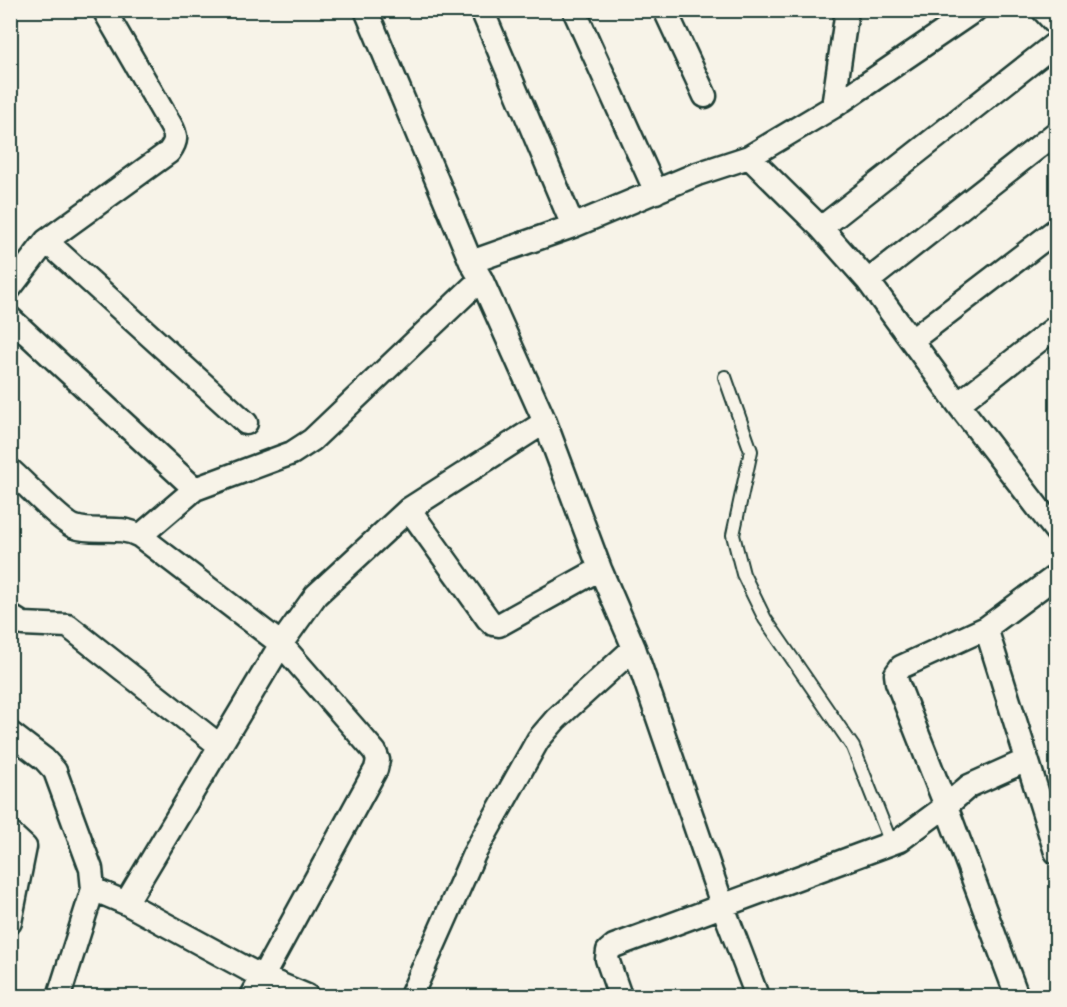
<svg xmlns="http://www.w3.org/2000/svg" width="1067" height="1007" font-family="Sriracha,sans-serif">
  <rect width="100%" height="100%" fill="#f7f3e8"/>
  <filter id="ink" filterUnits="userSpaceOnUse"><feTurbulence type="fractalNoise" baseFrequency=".0167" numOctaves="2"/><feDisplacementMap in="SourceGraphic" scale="12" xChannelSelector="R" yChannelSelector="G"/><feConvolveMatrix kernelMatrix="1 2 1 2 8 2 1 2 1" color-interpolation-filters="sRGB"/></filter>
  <g filter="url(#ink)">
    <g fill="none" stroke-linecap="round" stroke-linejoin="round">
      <!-- service casing -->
      <g stroke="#1f3d34" stroke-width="16">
        <path id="service" d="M725 377 751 451 733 535 743 574 765 619 853 747 891 843"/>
      </g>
      <!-- minor casing -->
      <g stroke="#1f3d34" stroke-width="27">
        <path id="minor" d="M366 10 471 262 481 279 545 422 600 569 634 648 723 907 757 996
          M482 10 573 226
          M574 10 656 192
          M665 10 705 96
          M1043 10 1056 24
          M833 107 847 10
          M749 157 821 228 868 281 958 404 1056 531
          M821 228 1056 43
          M46 241 246 423
          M471 262 573 226 697 174 749 157 833 107 975 10
          M868 281 1056 133
          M10 288 46 241 169 152C177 141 177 136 170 124L104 10
          M10 318 195 489
          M912 340 1056 230
          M958 404 1056 327
          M10 470C23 481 62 523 75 527 96 534 119 524 140 536L281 644 375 752 378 760 376 769 252 996
          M409 509 488 619 493 624 499 625 600 569
          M140 536 195 489 292 453 312 440 481 279
          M10 616 23 624 68 626 220 746
          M986 628 1056 852
          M10 733 44 759 55 771 91 869 93 889 59 996
          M10 833 25 847 10 922
          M93 889 126 903 262 977 307 996
          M126 903 281 644 316 595 409 509 545 422
          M411 996 474 854 538 740 556 719 634 648
          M620 996 607 959 608 951 614 946 900 840 946 806 969 786 1027 760
          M1017 996 946 806 897 682 896 674 901 667 986 628 1056 576"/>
      </g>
      <!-- service -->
      <use href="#service" stroke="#f7f3e8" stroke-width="12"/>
      <!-- minor -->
      <use href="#minor" stroke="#f7f3e8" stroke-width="22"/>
    </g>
  </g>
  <!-- margin -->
  <rect width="1067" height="1007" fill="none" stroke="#f7f3e8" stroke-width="36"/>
  <rect x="18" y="18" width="1031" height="971" fill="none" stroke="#1f3d34" stroke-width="2" filter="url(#ink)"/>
</svg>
